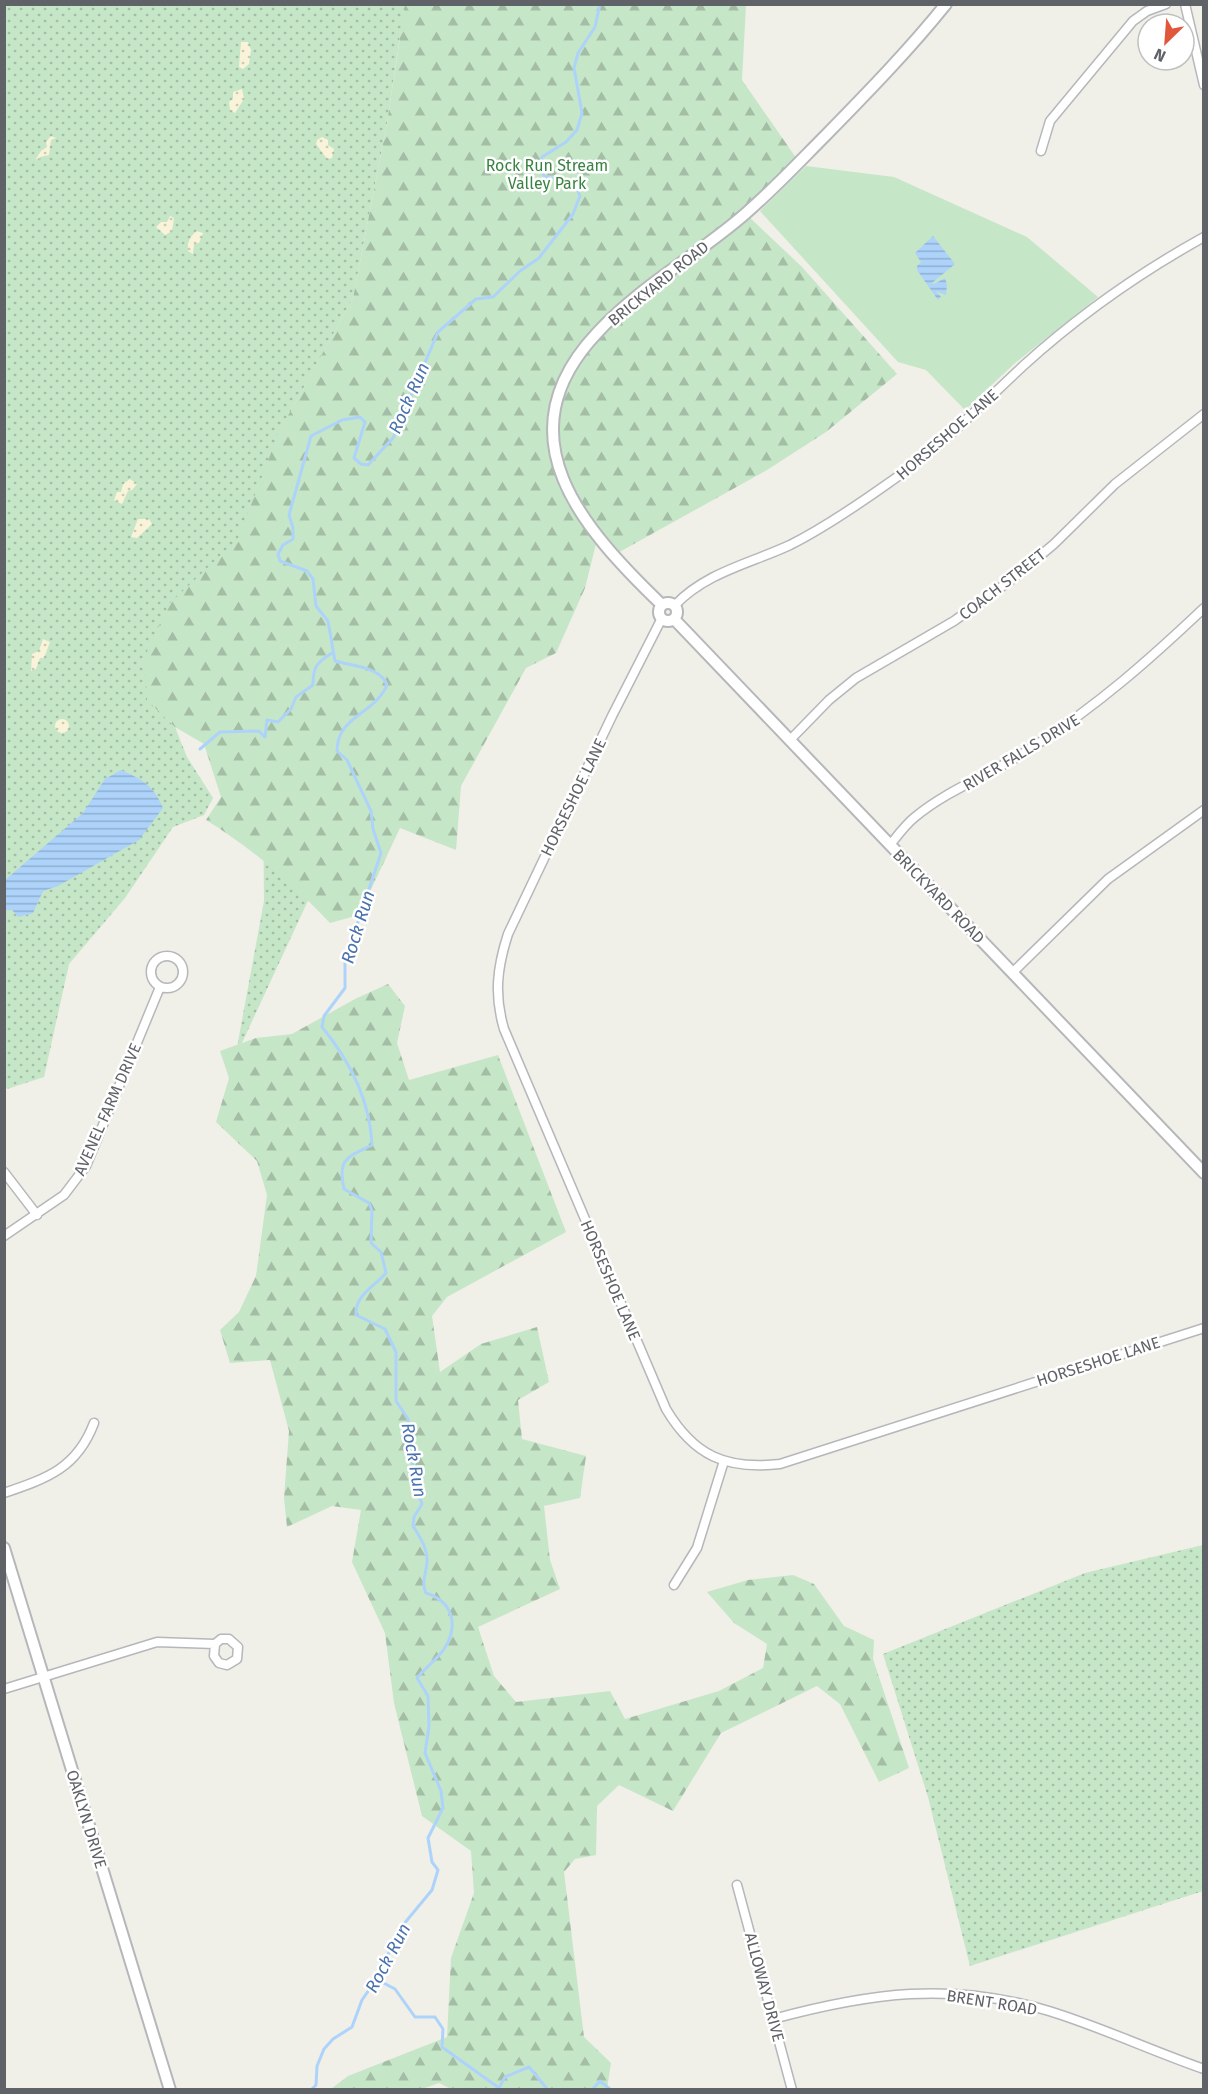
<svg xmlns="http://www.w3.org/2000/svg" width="1208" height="2094" font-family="'Fira Sans',sans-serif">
  <defs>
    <pattern id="green-dots" width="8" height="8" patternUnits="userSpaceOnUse" patternTransform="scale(1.5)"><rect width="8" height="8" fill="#c6e6c8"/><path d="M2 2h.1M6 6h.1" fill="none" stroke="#a4bea6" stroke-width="1.8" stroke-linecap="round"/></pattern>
    <pattern id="forest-firs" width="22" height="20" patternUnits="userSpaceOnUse" patternTransform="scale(1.5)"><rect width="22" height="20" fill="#c6e6c8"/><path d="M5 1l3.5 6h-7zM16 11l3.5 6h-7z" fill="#a4bea6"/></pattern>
    <pattern id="sand-dots" width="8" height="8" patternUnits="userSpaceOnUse" patternTransform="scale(1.5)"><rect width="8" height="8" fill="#f9f4d9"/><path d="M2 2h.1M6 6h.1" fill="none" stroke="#cdc9b4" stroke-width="1.8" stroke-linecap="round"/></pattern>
    <pattern id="water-rules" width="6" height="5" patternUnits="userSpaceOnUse" patternTransform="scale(1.5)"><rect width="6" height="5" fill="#add3fb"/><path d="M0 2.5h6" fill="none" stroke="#90afcf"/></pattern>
  </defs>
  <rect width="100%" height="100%" fill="#f0efe8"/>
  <!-- green -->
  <path fill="url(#green-dots)" fill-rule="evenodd" d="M5 5H627L312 892 235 1058 264 901 263 803 225 552 198 579 147 699 175 727 187 757 213 798 204 815 173 827 125 898 69 964 44 1077 7 1089 5 1085ZM400 36 414 206 286 420 353 298 387 123Z
    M1203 1545V1891L970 1966 928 1797 883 1654 1085 1573Z"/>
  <!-- forest -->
  <path fill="url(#forest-firs)" d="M405 5H746L742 80 799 162 746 214 802 267 897 374 826 432 767 470 614 555 598 536 585 588 556 653 526 668 461 786 456 850 400 828 359 915 330 923C292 883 253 849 206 820L221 797 204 744 175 727 147 700 145 656 169 604 238 539 279 432 353 298 387 123Z
    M388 984 405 1006 397 1043 409 1080 498 1055 566 1232 447 1297 432 1316 440 1372 481 1344 537 1327 549 1382 518 1400 522 1439 586 1456 580 1498 544 1506 550 1560 560 1589 478 1627 494 1676 516 1702 610 1691 625 1719 719 1691 763 1668 767 1644 734 1623 707 1592 748 1580 793 1575 814 1584 844 1626 874 1640 873 1659 909 1768 879 1782 840 1704 817 1686 721 1733 673 1811 619 1785 597 1806 596 1855 575 1859 564 1872 584 2037 611 2063 607 2089 453 2090 439 2083 422 2089H331L348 2076 447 2037 451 1958 474 1893 471 1851 422 1816 394 1703 385 1633 352 1562 361 1510 332 1506 287 1527 284 1498 289 1431 270 1360 230 1363 220 1330 239 1312 256 1276 267 1195 257 1161 216 1122 229 1078 220 1051 256 1038 292 1034 355 999Z"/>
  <!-- sand -->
  <path fill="url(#sand-dots)" d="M241 42H248L251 50 249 64 243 69 239 67Z
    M242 89 244 99 235 113 230 110 229 102 233 98V92Z
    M51 136 56 138 51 140 49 155 40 157V160L36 159 41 151 47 147 46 142Z
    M322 137 328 140V145L334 149 332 158 327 159 316 144 317 140Z
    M170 216 174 218 172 231 165 235 156 227 161 222H167Z
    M196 231 203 233 199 243 194 244 193 254 188 251C187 240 191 237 196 231Z
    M130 479 137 484 132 490 128 491 122 504 114 500 117 492H121L123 484Z
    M138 519H149L152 524 137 538 131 537Z
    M43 639 50 642 44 658H40L36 669 31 671 32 654 39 651Z
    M55 726a7 7 0 1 1 14 0a7 7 0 1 1-14 0Z"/>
  <!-- pitch -->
  <path fill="#c6e6c8" d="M806 166 894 177 1027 237 1098 297 1015 363 965 410 926 370 898 362 760 211Z"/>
  <!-- water -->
  <path fill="url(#water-rules)" d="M933 236 955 264 932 283 934 284 945 278 947 284 946 295 936 291 941 297 938 300 917 270V266L921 262 915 253Z
    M121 770C142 779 154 786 163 808L139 840 58 886 43 891 33 913 19 917 12 910H5V880L83 813 105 779Z"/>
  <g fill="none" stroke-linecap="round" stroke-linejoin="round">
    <!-- stream -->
    <path stroke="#add3fb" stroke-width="3" d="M200 749 220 732 259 731 265 737 267 720 278 722 291 709 296 697 313 685C313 667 316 663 332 653
      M376 1979 395 1989 415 2017H435L443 2029 442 2047 499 2088 505 2077 529 2067 548 2090
      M311 2090 316 2085 317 2066 324 2049 333 2039 352 2027 362 2000 373 1984 403 1925 432 1890 438 1870 432 1862 428 1838 443 1808 441 1791 425 1753 429 1726 428 1696 417 1678C425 1668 440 1657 446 1646 459 1622 451 1601 426 1593 421 1583 426 1574 427 1563 428 1549 420 1537 413 1526L414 1517 422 1504 414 1481 408 1419 396 1401V1352L385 1329 356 1315C355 1295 374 1287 386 1273L381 1252 371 1243 372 1211 369 1203 344 1189C337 1158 348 1157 372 1145 370 1101 350 1061 322 1027L324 1016 345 988V961L381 853 373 829 371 811 347 760 337 751C337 716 375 714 387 685 381 667 352 666 335 661L328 621 316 606 313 579 307 571 280 561 278 554 283 545 293 539V528L289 515 311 436 342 420 360 417 365 422 354 458 361 464 368 465 393 438 438 332 476 299 493 297 520 271 539 258 573 214 580 196 574 182C554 176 537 186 542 157L566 142 577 130 582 113 574 68 578 53 595 27 600 4
      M592 2090 600 2081 611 2090"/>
    <!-- minor casing -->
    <g stroke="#b5b7bb" stroke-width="11">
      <path id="minor" d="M1185 4 1204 85
        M1041 151 1050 121 1133 21 1147 11 1166 4
        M675 605C707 572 749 564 790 545 824 528 859 504 890 482 939 449 980 406 1023 366 1078 316 1139 273 1204 237
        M662 618 612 716 508 934C497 968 494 995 504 1029L666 1409C694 1456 726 1470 780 1464L1204 1328
        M790 740 829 700 856 678 954 621 1011 580 1054 544 1115 484 1204 414
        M890 845C898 835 905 825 915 817 950 788 995 773 1033 747 1098 705 1148 661 1204 608
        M151 972a16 16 0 1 1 32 0a16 16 0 1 1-32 0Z
        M1013 972 1108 879 1204 810
        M4 1172 37 1215
        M4 1236 64 1195 86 1166 160 987
        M4 1493C48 1478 77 1468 94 1423
        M674 1585 697 1548 724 1461
        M4 1689 157 1642 215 1644 221 1639H229L238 1647 237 1659 227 1665 219 1663 214 1656 215 1644
        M737 1885 792 2090
        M773 2019C869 1993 951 1981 1049 2011 1101 2027 1152 2051 1204 2069"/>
    </g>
    <!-- tertiary casing -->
    <g stroke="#b5b7bb" stroke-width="14">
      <path id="tertiary" d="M659 612a9 9 0 1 1 18 0a9 9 0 1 1-18 0Z
        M662 605C582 528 500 436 597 333 640 286 698 255 745 214 774 189 800 161 827 134 868 92 909 50 946 4
        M674 619 1204 1173
        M4 1548 170 2090"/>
    </g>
    <!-- minor -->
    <use href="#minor" stroke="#fff" stroke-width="8"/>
    <!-- tertiary -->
    <use href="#tertiary" stroke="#fff" stroke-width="10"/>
  </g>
  <g text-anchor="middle" stroke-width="5" stroke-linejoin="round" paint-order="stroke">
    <!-- park labels -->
    <g font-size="16" fill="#398342" stroke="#fff">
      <text x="547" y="171">Rock Run Stream<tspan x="547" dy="18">Valley Park</tspan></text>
    </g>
    <!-- street labels -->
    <g font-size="16" fill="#5f6267" stroke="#fff">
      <text transform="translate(658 283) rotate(-39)" y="6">BRICKYARD ROAD</text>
      <text transform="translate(947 434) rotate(-41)" y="6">HORSESHOE LANE</text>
      <text transform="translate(1002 584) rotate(-38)" y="6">COACH STREET</text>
      <text transform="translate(1021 752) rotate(-31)" y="6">RIVER FALLS DRIVE</text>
      <text transform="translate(573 797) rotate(-64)" y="6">HORSESHOE LANE</text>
      <text transform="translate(939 896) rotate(46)" y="6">BRICKYARD ROAD</text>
      <text transform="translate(107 1109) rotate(-66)" y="6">AVENEL FARM DRIVE</text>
      <text transform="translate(611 1280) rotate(67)" y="6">HORSESHOE LANE</text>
      <text transform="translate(1098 1361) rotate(-18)" y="6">HORSESHOE LANE</text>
      <text transform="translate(87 1819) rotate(73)" y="6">OAKLYN DRIVE</text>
      <text transform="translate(765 1987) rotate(75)" y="6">ALLOWAY DRIVE</text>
      <text transform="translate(992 2002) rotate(9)" y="6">BRENT ROAD</text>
    </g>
    <!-- water labels -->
    <g font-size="18" font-style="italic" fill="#4972ae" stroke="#fff">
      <text transform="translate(409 398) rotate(-66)" y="6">Rock Run</text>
      <text transform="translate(358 927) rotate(-73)" y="6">Rock Run</text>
      <text transform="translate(414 1460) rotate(80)" y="6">Rock Run</text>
      <text transform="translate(388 1958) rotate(-62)" y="6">Rock Run</text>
    </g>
  </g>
  <!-- border -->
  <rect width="1208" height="2094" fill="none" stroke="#5f6267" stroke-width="12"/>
  <!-- north arrow -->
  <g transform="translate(1166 42) rotate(205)"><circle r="28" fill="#ffffff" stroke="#bfc0c2" stroke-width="1.5"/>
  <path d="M0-4.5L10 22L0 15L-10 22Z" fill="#e2563c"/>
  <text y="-9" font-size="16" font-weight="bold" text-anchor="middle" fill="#5f6267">N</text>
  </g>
</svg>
